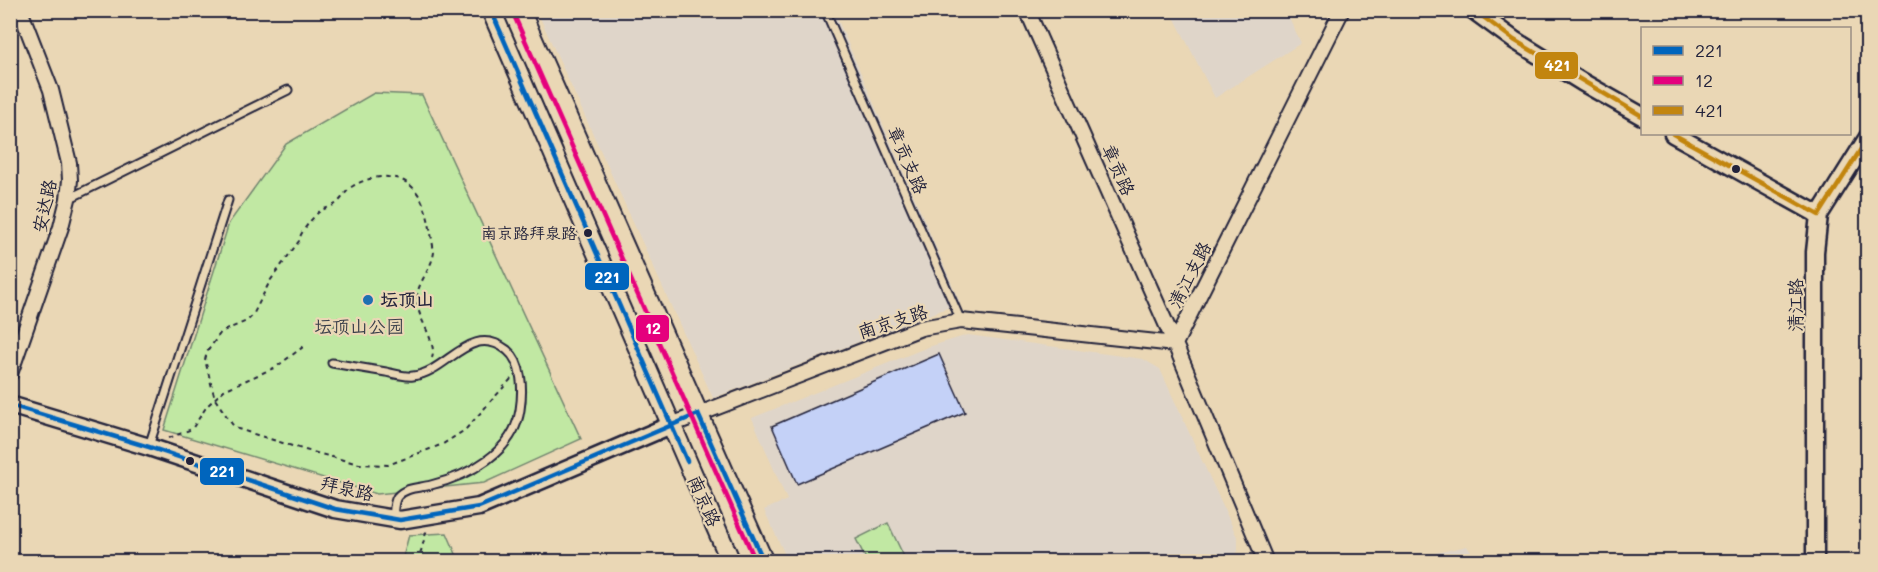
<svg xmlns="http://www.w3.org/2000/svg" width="1878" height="572" font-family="Mali,'LXGW WenKai TC',sans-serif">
  <rect width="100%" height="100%" fill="#ead7b5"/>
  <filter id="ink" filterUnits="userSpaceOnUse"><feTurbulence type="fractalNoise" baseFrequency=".0167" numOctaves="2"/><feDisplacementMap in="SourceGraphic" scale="12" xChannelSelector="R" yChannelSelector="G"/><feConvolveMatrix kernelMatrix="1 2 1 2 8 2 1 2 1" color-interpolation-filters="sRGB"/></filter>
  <g filter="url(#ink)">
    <!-- built -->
    <path fill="#dfd5c9" d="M537 11H834L960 303 713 398Z
      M1171 11H1286L1301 43 1215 98Z
      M968 335 1143 359 1160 369 1238 539V551L1231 560 788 561 764 510 787 500 752 418 928 347Z
      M1467 546 1477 561H1438L1436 553Z"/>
    <!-- green -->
    <path fill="#c1e8a3" stroke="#72856f" stroke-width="1.5" d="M374 93 422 95 581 439 484 483 377 494 164 430 229 223 286 144Z
      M888 523 906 561H867L856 539Z
      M447 533 459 561H402L409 535Z"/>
    <!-- building -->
    <path fill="#c4d1f7" stroke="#22223b" stroke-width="1.5" d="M338 318 347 322 344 331 334 328Z
      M939 354 965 412 797 484 772 426Z"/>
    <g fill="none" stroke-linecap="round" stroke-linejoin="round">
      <!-- service casing -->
      <g stroke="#22223b" stroke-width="11">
        <path id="service" d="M825 10 961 321
          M68 199 288 90
          M332 363C350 366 368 369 386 372 395 374 405 377 413 376 448 372 470 322 507 350 523 363 523 391 520 410 514 452 468 476 431 485 420 488 405 487 397 497 393 503 394 513 393 519
          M149 446 228 200"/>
      </g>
      <!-- minor casing -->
      <g stroke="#22223b" stroke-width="18">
        <path id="minor" d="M10 374 61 227 68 199 70 180 69 163 51 90 20 10
          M671 425 921 328 961 321 1175 344 1027 10
          M1266 562 1175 344 1342 10"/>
      </g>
      <!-- tertiary casing -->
      <g stroke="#22223b" stroke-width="21">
        <path id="tertiary" d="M1473 10 1514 40 1582 82 1642 116
          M1673 134 1819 215
          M10 405 149 447 335 509 400 520 479 507 671 425
          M1815 562V252L1819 215 1868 137"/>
      </g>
      <!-- secondary casing -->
      <g stroke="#22223b" stroke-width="22">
        <path id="secondary" d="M491 10 731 562
          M520 10 764 562"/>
      </g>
      <!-- path -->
      <path stroke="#22223b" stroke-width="2" stroke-dasharray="4.5 4.5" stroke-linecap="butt" d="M432 358C438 341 415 317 417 297 418 281 432 269 434 252 429 223 426 179 388 177 377 176 363 180 353 186 346 190 343 198 337 203 332 207 325 208 320 211 313 217 300 232 299 241L270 281 253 315 247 321 221 332 207 352 205 360 215 399 232 424 238 429 305 450 359 464 388 465 443 444 465 430 511 379
        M169 438 192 429 207 406 224 390 276 367 307 344
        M418 562 427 529"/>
      <!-- service -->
      <use href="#service" stroke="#ead7b5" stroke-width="7"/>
      <!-- minor -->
      <use href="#minor" stroke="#ead7b5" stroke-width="14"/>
      <!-- tertiary -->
      <use href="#tertiary" stroke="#ead7b5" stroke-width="16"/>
      <!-- secondary -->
      <use href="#secondary" stroke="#ead7b5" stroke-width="18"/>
      <!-- bus-1 casing -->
      <g stroke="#ead7b5" stroke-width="9">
        <path id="bus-1" d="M491 10 687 461
          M10 405 149 447 335 509 400 520 479 507 698 414 764 562"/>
      </g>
      <!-- bus-2 casing -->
      <g stroke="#ead7b5" stroke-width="9">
        <path id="bus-2" d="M513 13 756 562"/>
      </g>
      <!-- bus-3 casing -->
      <g stroke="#ead7b5" stroke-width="9">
        <path id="bus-3" d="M1474 10 1514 40 1642 116
          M1673 134 1819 215 1868 138"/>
      </g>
      <!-- bus-1 -->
      <use href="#bus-1" stroke="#0065bd" stroke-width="4.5"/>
      <!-- bus-2 -->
      <use href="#bus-2" stroke="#e5007d" stroke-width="4.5"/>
      <!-- bus-3 -->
      <use href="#bus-3" stroke="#c2850f" stroke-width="4.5"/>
    </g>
  </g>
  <!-- markers -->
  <g fill="#22223b" stroke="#ead7b5" stroke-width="2">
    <circle cx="1736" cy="169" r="5"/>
    <circle cx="588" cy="233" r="5"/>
    <circle cx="190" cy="461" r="5"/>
  </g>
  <circle fill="#1f6fb2" stroke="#ead7b5" stroke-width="2" cx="368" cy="300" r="6"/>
  <g text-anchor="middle" stroke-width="4.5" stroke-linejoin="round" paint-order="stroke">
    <!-- bus labels -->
    <g font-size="16" fill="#22223b" stroke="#ead7b5" text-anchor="end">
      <text x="577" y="239">南京路拜泉路</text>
    </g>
    <!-- street labels -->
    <g font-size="18" fill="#22223b" stroke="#ead7b5">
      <text transform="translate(907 160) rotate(66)" y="6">章贡支路</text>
      <text transform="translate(1118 170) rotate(66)" y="6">章贡路</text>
      <text transform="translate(45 206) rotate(-78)" y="6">安达路</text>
      <text transform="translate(1190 275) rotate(-63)" y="6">清江支路</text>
      <text transform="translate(1796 305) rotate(-90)" y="6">清江路</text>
      <text transform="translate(893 322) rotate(-18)" y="6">南京支路</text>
      <text transform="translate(347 489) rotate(13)" y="6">拜泉路</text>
      <text transform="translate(704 501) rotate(66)" y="6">南京路</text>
    </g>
    <!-- poi labels -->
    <g font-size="18" font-weight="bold" fill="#22223b" stroke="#ead7b5" text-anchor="start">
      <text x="380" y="306">坛顶山</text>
    </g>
    <!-- park labels -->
    <g font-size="18" fill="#3a404b" stroke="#ead7b5">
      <text x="359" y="333">坛顶山公园</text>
    </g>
  </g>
  <g stroke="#ead7b5" stroke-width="2">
    <rect x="1534" y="51" width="45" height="29" rx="6" fill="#c2850f"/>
    <rect x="584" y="262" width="46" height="29" rx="6" fill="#0065bd"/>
    <rect x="635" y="314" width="35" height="29" rx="6" fill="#e5007d"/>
    <rect x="199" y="457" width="46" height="29" rx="6" fill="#0065bd"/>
  </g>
  <g font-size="16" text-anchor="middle" font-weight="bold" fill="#fff">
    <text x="1557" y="71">421</text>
    <text x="607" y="283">221</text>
    <text x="653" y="334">12</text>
    <text x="222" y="477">221</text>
  </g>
  <!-- margin -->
  <rect width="1878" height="572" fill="none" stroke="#ead7b5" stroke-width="36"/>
  <rect x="18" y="18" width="1842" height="536" fill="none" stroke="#22223b" stroke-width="2" filter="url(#ink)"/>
  <!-- legend -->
  <rect x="1641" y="27" width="210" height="108" fill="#ead7b5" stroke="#9a8f84" stroke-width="1.5"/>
  <rect x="1653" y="46" width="30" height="9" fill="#0065bd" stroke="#9a8f84" stroke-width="1.5"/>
  <text x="1695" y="57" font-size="18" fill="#22223b">221</text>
  <rect x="1653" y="76" width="30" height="9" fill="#e5007d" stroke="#9a8f84" stroke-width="1.5"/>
  <text x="1695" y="87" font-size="18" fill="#22223b">12</text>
  <rect x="1653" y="106" width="30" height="9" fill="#c2850f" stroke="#9a8f84" stroke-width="1.5"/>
  <text x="1695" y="117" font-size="18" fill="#22223b">421</text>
</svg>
